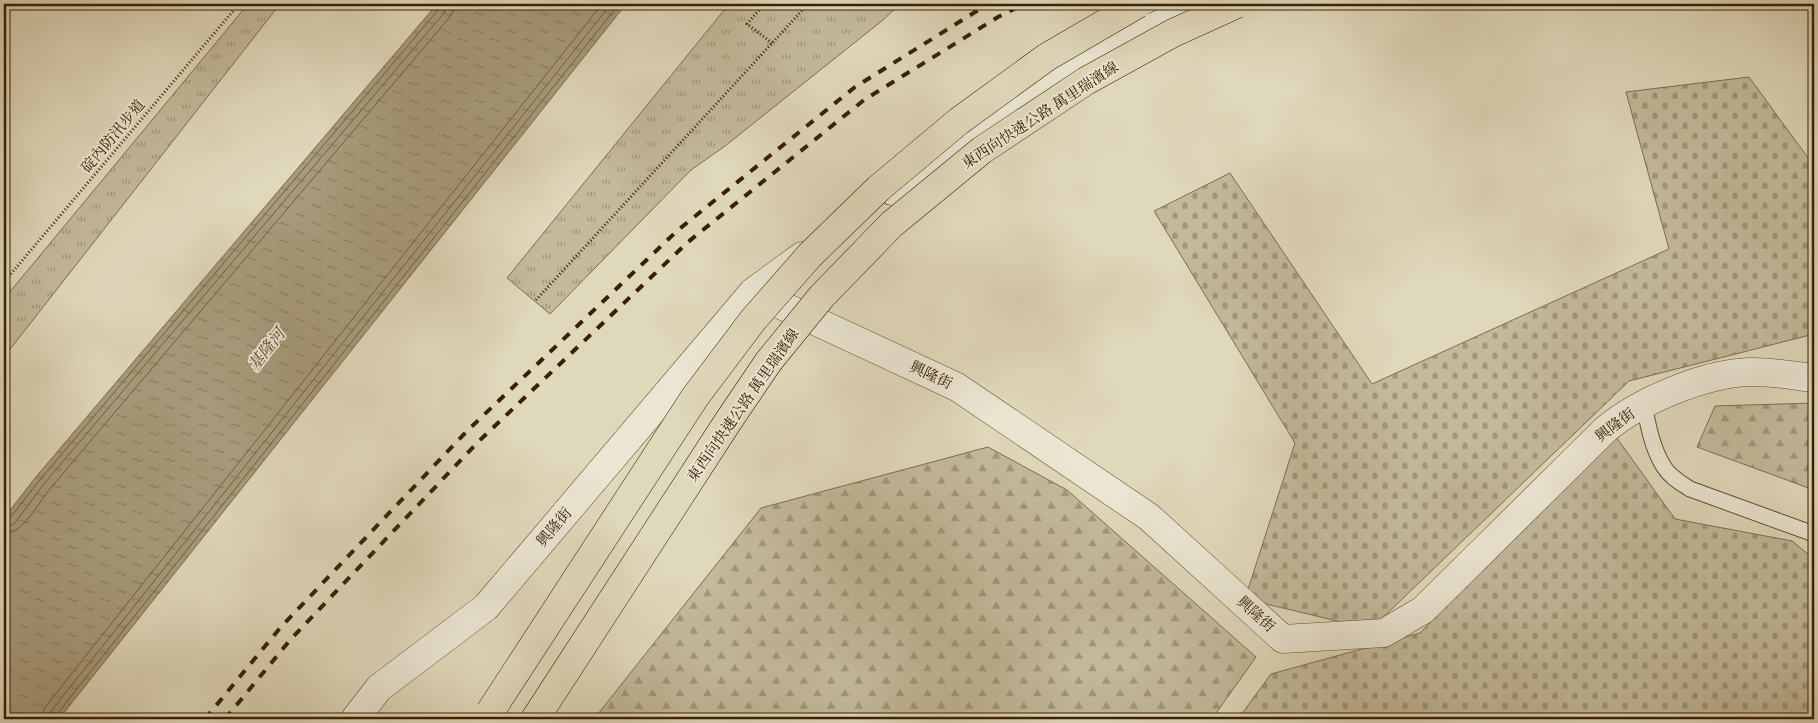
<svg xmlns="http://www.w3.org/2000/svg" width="1818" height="723" font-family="'IM FELL Double Pica','Noto Serif TC',serif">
  <defs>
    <pattern id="grass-tufts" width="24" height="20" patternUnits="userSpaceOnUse" patternTransform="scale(1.25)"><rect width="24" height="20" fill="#c3b99b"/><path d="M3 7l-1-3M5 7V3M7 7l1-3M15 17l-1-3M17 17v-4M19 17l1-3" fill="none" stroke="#9f967c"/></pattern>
    <pattern id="forest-firs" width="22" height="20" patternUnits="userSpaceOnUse" patternTransform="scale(1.25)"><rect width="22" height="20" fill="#c3b99b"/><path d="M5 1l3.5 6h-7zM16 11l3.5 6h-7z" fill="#9f967c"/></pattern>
    <pattern id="cemetery-stones" width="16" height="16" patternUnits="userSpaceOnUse" patternTransform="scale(1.25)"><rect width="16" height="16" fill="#c3b99b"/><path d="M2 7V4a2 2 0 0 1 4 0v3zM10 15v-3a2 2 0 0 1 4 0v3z" fill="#9f967c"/></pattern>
    <pattern id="water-ripples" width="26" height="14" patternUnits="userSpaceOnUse" patternTransform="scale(1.25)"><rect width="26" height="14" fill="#a79a7b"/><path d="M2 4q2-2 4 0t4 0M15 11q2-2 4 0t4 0" fill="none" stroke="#897d62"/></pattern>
  </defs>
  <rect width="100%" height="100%" fill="#e0d8bb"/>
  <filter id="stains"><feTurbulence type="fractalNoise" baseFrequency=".004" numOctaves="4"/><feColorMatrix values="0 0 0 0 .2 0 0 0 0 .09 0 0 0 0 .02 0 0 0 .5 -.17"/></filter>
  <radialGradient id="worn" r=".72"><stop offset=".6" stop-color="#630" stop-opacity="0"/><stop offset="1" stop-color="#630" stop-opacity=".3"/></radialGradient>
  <!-- grass -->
  <path fill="url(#grass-tufts)" stroke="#7e6d4e" d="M248 4H280L4 357V299Z
    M729 4H900L883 20 725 146 691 170 550 314 507 278Z"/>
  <!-- forest -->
  <path fill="url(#forest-firs)" stroke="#7e6d4e" d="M1814 403V490L1697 447 1715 406Z
    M988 447 1067 490 1256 657 1212 719H594L761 508Z"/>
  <!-- cemetery -->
  <path fill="url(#cemetery-stones)" stroke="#7e6d4e" d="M1749 77 1814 166V334L1629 381 1371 629 1245 599 1295 443 1154 211 1230 173 1372 384 1669 249 1626 92Z
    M1614 434 1675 519 1792 541 1814 559V719H1238L1271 674 1420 633Z"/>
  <!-- water -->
  <path fill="url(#water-ripples)" stroke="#7b6a4a" d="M437 4H626L59 719H4V518L35 478Z"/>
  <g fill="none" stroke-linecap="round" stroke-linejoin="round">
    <!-- shore -->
    <path stroke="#705e3e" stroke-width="1" d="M4 521 10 518 39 481 439 9 440 4
      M4 527 9 526 15 523 43 485 444 13 447 4
      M4 534C22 534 38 504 49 490L449 18 453 12 454 4
      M42 719 43 712 46 706 602 4
      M50 719 52 710 611 4
      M56 719 57 714 619 4"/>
    <!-- lane casing -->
    <g stroke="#624f2f" stroke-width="17">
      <path id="lane" d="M1644 404C1648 425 1652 448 1664 467 1670 477 1681 483 1690 489L1814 534"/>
    </g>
    <!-- street casing -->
    <g stroke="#624f2f" stroke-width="29">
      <path id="street" d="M892 191 1013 105 1116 43 1195 9
        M753 292 957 387 1149 517 1283 639 1384 633 1423 610 1606 429C1641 400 1704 374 1749 372 1771 371 1793 376 1814 378
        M355 719 379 688 486 607 753 292 802 256"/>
    </g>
    <!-- highway casing -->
    <g stroke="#382100" stroke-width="29">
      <path id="highway" d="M535 719 729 420 769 361"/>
    </g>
    <!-- path -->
    <path stroke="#382100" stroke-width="3" stroke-dasharray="1 2.5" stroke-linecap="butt" d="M759 10 747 24 772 43
      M4 282 239 4
      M536 300 808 4"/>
    <!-- lane -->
    <use href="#lane" stroke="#ebe6d3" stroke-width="15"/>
    <!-- street -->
    <use href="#street" stroke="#ebe6d3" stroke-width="28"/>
    <!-- highway -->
    <use href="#highway" stroke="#e0d8bb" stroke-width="28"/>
    <!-- rail -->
    <path stroke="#382100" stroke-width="4" stroke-dasharray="9 9" stroke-linecap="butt" d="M205 719 280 628 467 431 678 230 855 87 988 4
      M225 719 291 639 478 442 688 242 864 100 998 17 1024 4"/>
    <!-- highway-bridge casing -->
    <g stroke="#382100" stroke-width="29" stroke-linecap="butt">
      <path id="highway-bridge" d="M769 361 822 296 892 224 982 150 1086 81 1173 33 1237 4
        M490 712 695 397 753 320 810 255 879 188 959 121 1047 57 1138 4"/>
    </g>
    <!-- highway-bridge -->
    <use href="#highway-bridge" stroke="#e0d8bb" stroke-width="28"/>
  </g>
  <g text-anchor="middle" stroke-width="4" stroke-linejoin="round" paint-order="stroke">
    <!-- street labels -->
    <g font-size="15" fill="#382100" stroke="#ebe6d3">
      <text transform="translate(1040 115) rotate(-33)" y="5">東西向快速公路 萬里瑞濱線</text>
      <text transform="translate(113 136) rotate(-50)" y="5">碇內防汛步道</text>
      <text transform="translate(931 375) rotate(25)" y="5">興隆街</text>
      <text transform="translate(743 405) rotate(-55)" y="5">東西向快速公路 萬里瑞濱線</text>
      <text transform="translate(1615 425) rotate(-37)" y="5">興隆街</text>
      <text transform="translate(554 527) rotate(-50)" y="5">興隆街</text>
      <text transform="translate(1256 614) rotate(42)" y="5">興隆街</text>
    </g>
    <!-- water labels -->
    <g font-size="16" font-style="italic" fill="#5f4b2b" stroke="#ebe6d3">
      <text transform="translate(266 349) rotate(-52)" y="6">基隆河</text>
    </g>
  </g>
  <!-- margin -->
  <rect width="1818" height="723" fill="none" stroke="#e0d8bb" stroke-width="20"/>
  <rect x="5" y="5" width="1808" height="713" fill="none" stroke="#382100" stroke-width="2.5"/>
  <rect x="10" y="10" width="1798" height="703" fill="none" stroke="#382100"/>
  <rect width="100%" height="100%" filter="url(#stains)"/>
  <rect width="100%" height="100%" fill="url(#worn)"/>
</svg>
